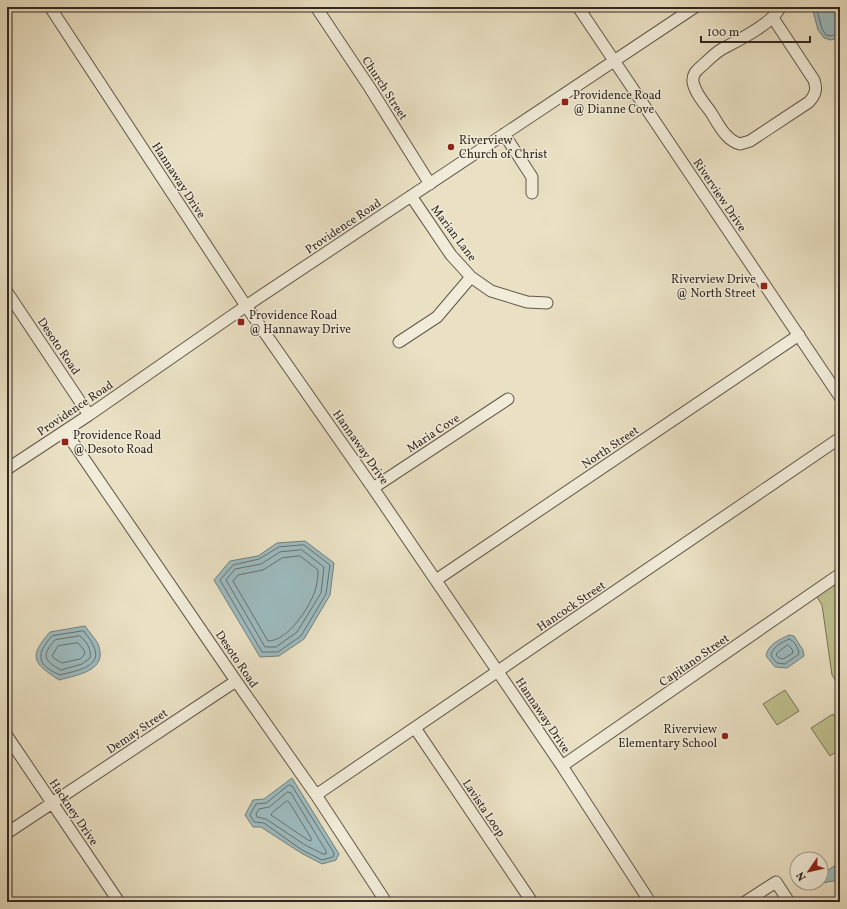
<svg xmlns="http://www.w3.org/2000/svg" width="847" height="909" font-family="Vollkorn,serif">
  <rect width="100%" height="100%" fill="#eae1c4"/>
  <filter id="stains"><feTurbulence type="fractalNoise" baseFrequency=".005" numOctaves="4"/><feColorMatrix values="0 0 0 0 .2 0 0 0 0 .09 0 0 0 0 .02 0 0 0 .5 -.17"/></filter>
  <radialGradient id="worn" r=".72"><stop offset=".6" stop-color="#630" stop-opacity="0"/><stop offset="1" stop-color="#630" stop-opacity=".3"/></radialGradient>
  <!-- green -->
  <path fill="#bfc18f" stroke="#797458" d="M840 577V687L832 675 822 605 815 594Z
    M785 690 799 711 777 725 763 704Z
    M833 714 840 724V749L830 756 811 728Z"/>
  <!-- water -->
  <path fill="#9dbbbf" stroke="#738080" d="M812 7H840V37L831 40 824 38 818 30Z
    M305 541 334 563 330 595 304 639 279 656 260 657 214 580 230 561 258 556 277 543Z
    M85 626C89 632 95 638 98 644 109 671 77 675 59 680 33 663 28 657 50 632Z
    M789 635 794 636 803 650 804 656 787 668 775 667 766 656C768 644 779 640 789 635Z
    M292 778 339 854 336 860 322 864 301 853 261 827H253L245 815 253 800 264 799Z
    M840 862V878C835 882 832 881 827 882 818 884 816 893 805 887L808 883H821V875Z"/>
  <g fill="none" stroke-linecap="round" stroke-linejoin="round">
    <!-- shore -->
    <path stroke="#687170" stroke-width="1" d="M816 7 822 29 826 35 831 36 840 33
      M304 545 330 565 326 594 301 636 278 652H262L220 580 233 565 259 559 279 547Z
      M302 550 324 567 321 593 297 632 276 647H265L226 580 235 569 261 564 280 552Z
      M300 556 318 570C318 576 317 585 315 591 309 608 288 641 268 641L233 581 238 575 263 570 282 558Z
      M82 631H84C87 636 91 640 93 645 105 667 75 671 60 675 37 665 35 655 52 636Z
      M80 636C86 641 92 649 90 658L82 664 61 670C44 661 41 655 55 640Z
      M789 639C794 640 799 649 799 654L785 664 777 663 771 656C772 647 781 643 789 639Z
      M78 643 84 650 85 654 80 659 62 663 55 659 52 656 58 646Z
      M788 645 792 649 793 653 783 659 779 658 776 655 777 653Z
      M289 785 292 786 334 853 333 857 322 860 302 850 264 823 254 822 250 815 256 804 266 803Z
      M288 792 291 793 326 851V854H323L305 845 266 819 257 817 256 814 259 809 269 807Z
      M287 801 289 802 311 838V841L308 840 271 815 272 813Z"/>
    <!-- minor casing -->
    <g stroke="#61564a" stroke-width="13">
      <path id="minor" d="M50 7 246 306 373 488 562 766 650 902
        M316 7 370 88 430 184
        M578 7 840 397
        M773 18 814 80C817 89 816 94 809 102L750 141 740 144C725 140 718 123 710 111 704 103 695 93 693 82 692 72 699 69 705 63 711 58 715 53 722 49 737 41 774 23 780 7
        M504 134 532 177V193
        M411 196 451 255 471 277 491 291 527 302 547 303
        M7 292 89 415
        M399 342 437 317 471 277
        M65 431 236 681 316 795 386 902
        M7 469 89 415 246 306 695 7
        M373 488 508 399
        M436 580 799 335
        M415 728 532 902
        M7 736 119 902
        M562 766 840 574
        M316 795 840 438
        M7 833 236 681
        M745 902 776 882 789 902"/>
    </g>
    <!-- minor -->
    <use href="#minor" stroke="#f1ecd9" stroke-width="11"/>
  </g>
  <!-- markers -->
  <g fill="#8f2418" stroke="#f1ecd9" stroke-width="1.5">
    <rect x="561" y="98" width="8" height="8" rx="2"/>
    <circle cx="451" cy="147" r="4"/>
    <rect x="760" y="282" width="8" height="8" rx="2"/>
    <rect x="237" y="318" width="8" height="8" rx="2"/>
    <rect x="61" y="438" width="8" height="8" rx="2"/>
    <circle cx="725" cy="736" r="4"/>
  </g>
  <g text-anchor="middle" stroke-width="3" stroke-linejoin="round" paint-order="stroke">
    <!-- street labels -->
    <g font-size="12" fill="#332721" stroke="#f1ecd9">
      <text transform="translate(385 88) rotate(57)" y="4">Church Street</text>
      <text transform="translate(179 180) rotate(57)" y="4">Hannaway Drive</text>
      <text transform="translate(720 195) rotate(56)" y="4">Riverview Drive</text>
      <text transform="translate(343 226) rotate(-34)" y="4">Providence Road</text>
      <text transform="translate(454 233) rotate(53)" y="4">Marian Lane</text>
      <text transform="translate(59 346) rotate(56)" y="4">Desoto Road</text>
      <text transform="translate(75 408) rotate(-34)" y="4">Providence Road</text>
      <text transform="translate(433 433) rotate(-33)" y="4">Maria Cove</text>
      <text transform="translate(361 447) rotate(55)" y="4">Hannaway Drive</text>
      <text transform="translate(610 447) rotate(-34)" y="4">North Street</text>
      <text transform="translate(571 606) rotate(-34)" y="4">Hancock Street</text>
      <text transform="translate(237 659) rotate(56)" y="4">Desoto Road</text>
      <text transform="translate(694 660) rotate(-35)" y="4">Capitano Street</text>
      <text transform="translate(543 715) rotate(56)" y="4">Hannaway Drive</text>
      <text transform="translate(137 731) rotate(-34)" y="4">Demay Street</text>
      <text transform="translate(484 808) rotate(56)" y="4">Lavista Loop</text>
      <text transform="translate(74 812) rotate(56)" y="4">Hackney Drive</text>
    </g>
    <!-- poi labels -->
    <g font-size="12" fill="#332721" stroke="#f1ecd9" text-anchor="start">
      <text x="573" y="99">Providence Road<tspan x="573" dy="14">@ Dianne Cove</tspan></text>
      <text x="459" y="144">Riverview<tspan x="459" dy="14">Church of Christ</tspan></text>
      <text x="756" y="283" text-anchor="end">Riverview Drive<tspan x="756" dy="14">@ North Street</tspan></text>
      <text x="249" y="319">Providence Road<tspan x="249" dy="14">@ Hannaway Drive</tspan></text>
      <text x="73" y="439">Providence Road<tspan x="73" dy="14">@ Desoto Road</tspan></text>
      <text x="717" y="733" text-anchor="end">Riverview<tspan x="717" dy="14">Elementary School</tspan></text>
    </g>
  </g>
  <!-- margin -->
  <rect width="847" height="909" fill="none" stroke="#eae1c4" stroke-width="24"/>
  <rect x="8" y="8" width="831" height="893" fill="none" stroke="#332721" stroke-width="2"/>
  <rect x="12" y="12" width="823" height="885" fill="none" stroke="#332721"/>
  <!-- north arrow -->
  <g transform="translate(809 871) rotate(236)"><circle r="19" fill="#f1ecd9" stroke="#a59d8f"/>
  <path d="M0-3L7 15L0 10L-7 15Z" fill="#8f2418"/>
  <text y="-6" font-size="11" font-weight="bold" text-anchor="middle" fill="#332721">N</text>
  </g>
  <!-- scale -->
  <path d="M701 36v6h109v-6" fill="none" stroke="#332721" stroke-width="2"/>
  <text x="707" y="36" font-size="12" fill="#332721" stroke="#f1ecd9" stroke-width="3" paint-order="stroke">100 m</text>
  <rect width="100%" height="100%" filter="url(#stains)"/>
  <rect width="100%" height="100%" fill="url(#worn)"/>
</svg>
